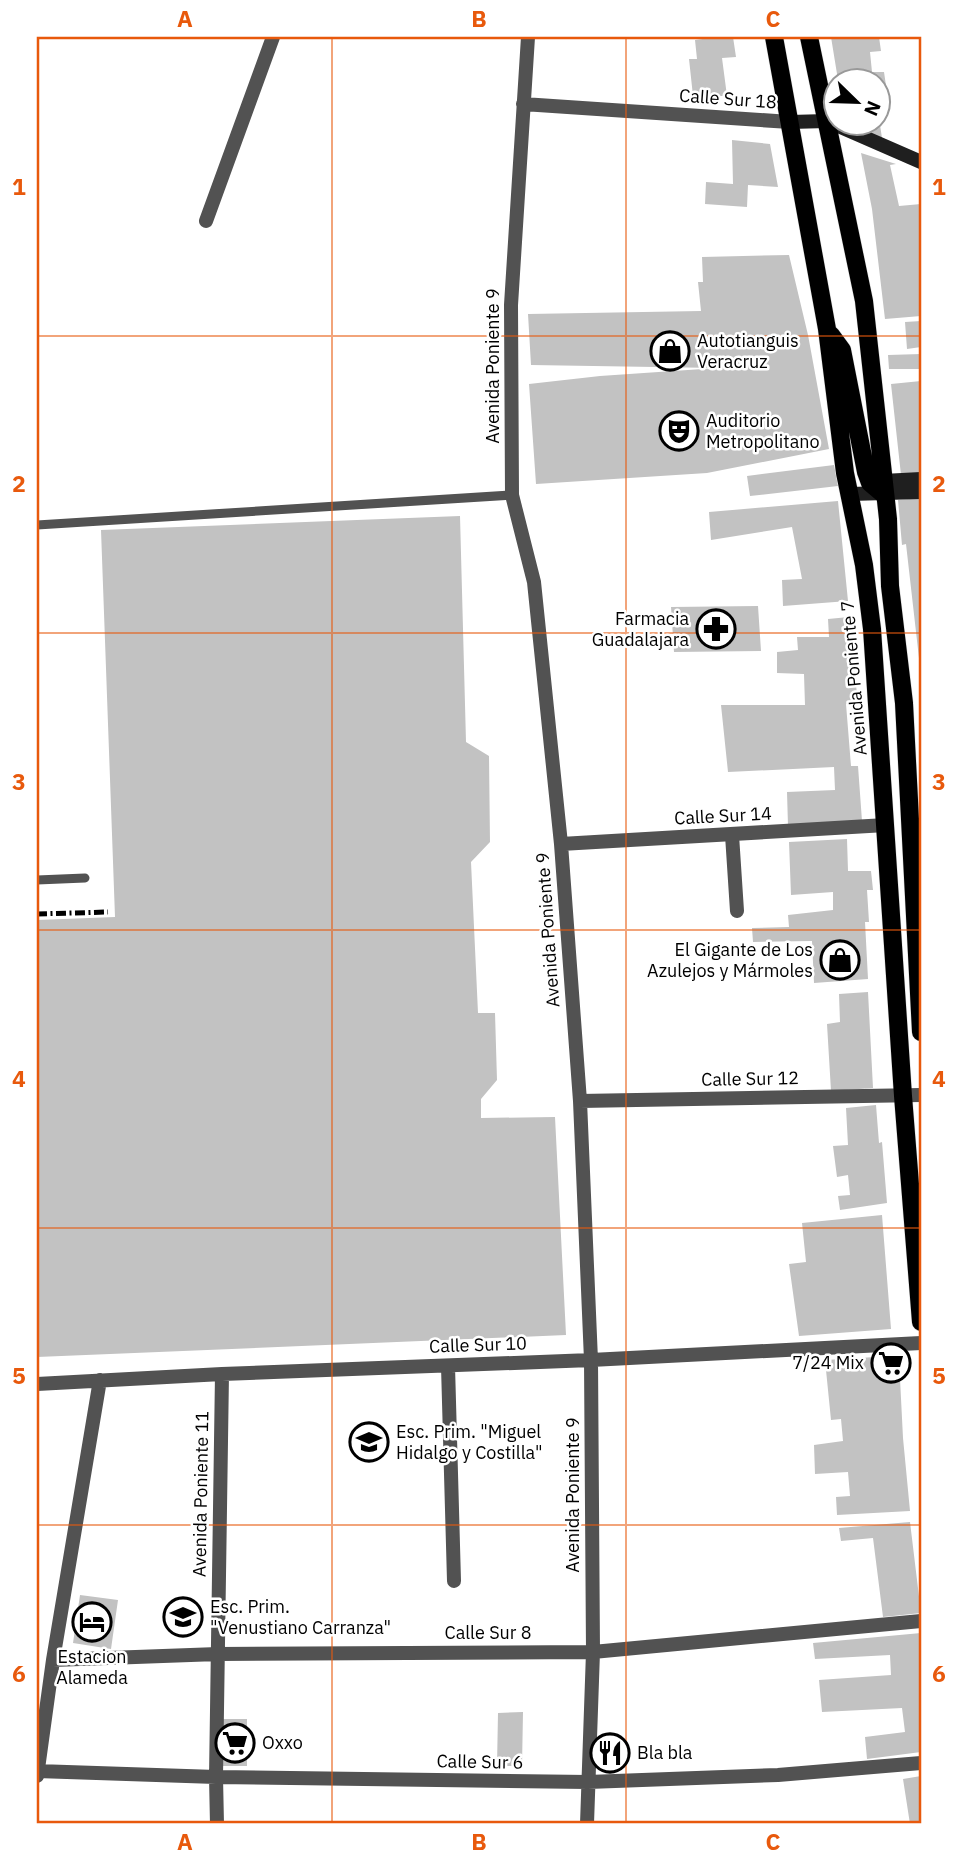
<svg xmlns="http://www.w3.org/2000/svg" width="958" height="1861" font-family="'IBM Plex Sans',sans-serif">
  <rect width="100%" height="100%" fill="#fff"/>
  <!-- building -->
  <path fill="#c2c2c2" d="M718 37H733L736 57 722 58 727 96H693L689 59H697L695 40Z
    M831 37H879L881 51 870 52 872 72H884L889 106 878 107V80H838Z
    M878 112 882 138 844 122H878Z
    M732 140 770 144 778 187 748 185 747 207 705 204 706 182 733 184Z
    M861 153 896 164 890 165 899 206 921 204V316L885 319 872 209Z
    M789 255 808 335 829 449 707 473 536 484 529 384 600 376 717 368 531 365 528 314 701 311 698 282H703L702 257Z
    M921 321V347L907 349 905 322Z
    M921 354V369H889L888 355Z
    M921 381V473L901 475 891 384Z
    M834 465 838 486 750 496 747 476Z
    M921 498V667H920L906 544 902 545 898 500Z
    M838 501 848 601 783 606 782 580 802 579 792 527 711 540 709 512Z
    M460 516 466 742 489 756 490 842 471 862 478 1013H495L497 1080 481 1099V1118L555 1117 566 1335 37 1357V920L115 917 101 530Z
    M758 606 761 651 674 652 671 607Z
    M849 617 858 704H846L851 766H858L862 821 788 826 787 792 835 790 834 767 728 772 721 705H805L804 674 777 673V652L798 650 797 637H829L828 619Z
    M847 839 848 871H871L873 890H867L869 922H865L868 979 814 983 812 941 753 942 752 928 789 927 788 915 833 910V892L791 895 789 842Z
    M868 992 873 1088 831 1091 827 1024 840 1022 839 994Z
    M876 1105 879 1143 882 1142 887 1203 840 1210 838 1196 850 1195 848 1175 837 1177 833 1146 848 1145 846 1108Z
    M882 1215 891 1329 799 1336 789 1264 806 1262 802 1223Z
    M892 1356 899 1359 903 1438 910 1511 837 1515 836 1497 850 1496 848 1472 815 1474 814 1445 843 1441 841 1419 831 1420 825 1360Z
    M910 1522 921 1613 883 1617 873 1538 841 1541 839 1528Z
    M80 1595 118 1600 111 1649 73 1643Z
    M921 1633V1752L867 1759 865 1737 905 1732 902 1708 822 1712 819 1680 891 1675 890 1655 815 1659 813 1643Z
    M523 1712 522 1766H497L498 1713Z
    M223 1719H247V1766H222Z
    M921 1776V1824H910L903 1779Z"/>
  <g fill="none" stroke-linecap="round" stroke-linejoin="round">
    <!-- primary casing -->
    <g stroke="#dbdbdb" stroke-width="19">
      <path id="primary" d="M774 37 827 329 845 473 864 565 872 629 903 1096 921 1322
        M809 37 864 301 888 519 890 586 904 703 921 1032
        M831 335 842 350 866 472 870 483 883 494"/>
    </g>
    <!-- lane -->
    <path stroke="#525252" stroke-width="9" d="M37 525 512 495
      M37 880 85 878"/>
    <!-- street -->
    <path stroke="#525252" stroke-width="14" d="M528 37 511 305 512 495 534 582 561 844 580 1101 591 1360 593 1652 587 1824
      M523 104 790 122
      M206 221 273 37
      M732 835 737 911
      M561 844 886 825
      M580 1101 921 1095
      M448 1366 454 1581
      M37 1384 222 1374 591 1360 921 1343
      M53 1660 218 1654 593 1652 921 1621
      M37 1771 216 1777 588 1782 778 1775 921 1763
      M37 1776 53 1660 100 1380
      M217 1824 216 1777 222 1374"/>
    <!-- secondary -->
    <path stroke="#1f1f1f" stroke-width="14" d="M790 122 827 121 921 162
      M875 477 883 481 921 479
      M850 494 921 492"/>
    <!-- primary -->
    <use href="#primary" stroke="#000" stroke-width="18"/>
    <!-- rail -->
    <path stroke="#000" stroke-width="5" stroke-dasharray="10 3.5 2 3.5" stroke-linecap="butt" d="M37 914 108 912"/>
  </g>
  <!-- grid -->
  <path fill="none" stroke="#e8590c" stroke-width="2" stroke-opacity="0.55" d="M332 37V1824M626 37V1824M37 336H921M37 633H921M37 930H921M37 1228H921M37 1525H921"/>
  <!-- icons -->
  <defs>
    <g id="shop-ring" transform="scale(2.0125)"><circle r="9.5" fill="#fff" stroke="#000" stroke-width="1.5"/><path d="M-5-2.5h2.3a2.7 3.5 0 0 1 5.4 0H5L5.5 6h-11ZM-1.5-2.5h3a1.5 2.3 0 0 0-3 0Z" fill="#000"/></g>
    <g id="theatre-ring" transform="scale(2.0125)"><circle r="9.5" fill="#fff" stroke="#000" stroke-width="1.5"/><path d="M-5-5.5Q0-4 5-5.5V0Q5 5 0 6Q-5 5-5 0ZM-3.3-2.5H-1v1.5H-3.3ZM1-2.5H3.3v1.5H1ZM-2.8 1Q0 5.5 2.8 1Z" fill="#000"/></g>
    <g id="pharmacy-ring" transform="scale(2.0125)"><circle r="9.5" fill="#fff" stroke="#000" stroke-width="1.5"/><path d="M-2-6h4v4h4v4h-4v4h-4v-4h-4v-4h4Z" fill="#000"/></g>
    <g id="supermarket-ring" transform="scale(2.0125)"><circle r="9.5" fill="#fff" stroke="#000" stroke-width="1.5"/><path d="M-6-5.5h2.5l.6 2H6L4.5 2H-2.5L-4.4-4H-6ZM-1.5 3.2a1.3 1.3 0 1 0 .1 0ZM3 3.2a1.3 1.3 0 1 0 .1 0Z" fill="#000"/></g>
    <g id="school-ring" transform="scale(2.0125)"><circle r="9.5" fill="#fff" stroke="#000" stroke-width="1.5"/><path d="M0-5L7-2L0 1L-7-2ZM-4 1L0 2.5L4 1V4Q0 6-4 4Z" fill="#000"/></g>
    <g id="hotel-ring" transform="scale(2.0125)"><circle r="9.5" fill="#fff" stroke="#000" stroke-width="1.5"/><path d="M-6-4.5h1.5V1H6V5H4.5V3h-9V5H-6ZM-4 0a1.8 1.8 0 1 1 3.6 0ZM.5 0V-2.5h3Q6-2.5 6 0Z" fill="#000"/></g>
    <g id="restaurant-ring" transform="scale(2.0125)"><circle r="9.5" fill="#fff" stroke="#000" stroke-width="1.5"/><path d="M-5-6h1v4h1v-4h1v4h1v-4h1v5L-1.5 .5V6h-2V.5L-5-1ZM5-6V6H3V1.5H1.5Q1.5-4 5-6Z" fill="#000"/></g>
  </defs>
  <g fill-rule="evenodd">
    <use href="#shop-ring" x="670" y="351"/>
    <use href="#theatre-ring" x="679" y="431"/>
    <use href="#pharmacy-ring" x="716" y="629"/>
    <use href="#shop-ring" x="840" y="960"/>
    <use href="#supermarket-ring" x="891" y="1363"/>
    <use href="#school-ring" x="369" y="1442"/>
    <use href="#school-ring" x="183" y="1617"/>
    <use href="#hotel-ring" x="92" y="1622"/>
    <use href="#supermarket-ring" x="235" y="1743"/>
    <use href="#restaurant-ring" x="610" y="1753"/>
  </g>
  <g text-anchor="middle" stroke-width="5" stroke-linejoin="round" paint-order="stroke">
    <!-- street labels -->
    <g font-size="18" fill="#000" stroke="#fff">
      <text transform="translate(728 99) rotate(4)" y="6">Calle Sur 18</text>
      <text transform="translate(493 366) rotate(-90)" y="6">Avenida Poniente 9</text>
      <text transform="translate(854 678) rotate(-95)" y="6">Avenida Poniente 7</text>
      <text transform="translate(723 816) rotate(-3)" y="6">Calle Sur 14</text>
      <text transform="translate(548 930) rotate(-94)" y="6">Avenida Poniente 9</text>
      <text transform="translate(750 1079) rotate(-1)" y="6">Calle Sur 12</text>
      <text transform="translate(478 1345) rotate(-2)" y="6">Calle Sur 10</text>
      <text transform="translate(201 1494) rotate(-89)" y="6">Avenida Poniente 11</text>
      <text transform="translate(573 1495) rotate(-90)" y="6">Avenida Poniente 9</text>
      <text x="488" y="1639">Calle Sur 8</text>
      <text transform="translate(480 1762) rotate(1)" y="6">Calle Sur 6</text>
    </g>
    <!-- poi labels -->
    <g font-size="18" fill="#000" stroke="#fff" text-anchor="start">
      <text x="697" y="347">Autotianguis<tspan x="697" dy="21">Veracruz</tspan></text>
      <text x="706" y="427">Auditorio<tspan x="706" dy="21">Metropolitano</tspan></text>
      <text x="689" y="625" text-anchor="end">Farmacia<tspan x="689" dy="21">Guadalajara</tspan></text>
      <text x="813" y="956" text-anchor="end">El Gigante de Los<tspan x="813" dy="21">Azulejos y Mármoles</tspan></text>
      <text x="864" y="1369" text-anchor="end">7/24 Mix</text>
      <text x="396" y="1438">Esc. Prim. "Miguel<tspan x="396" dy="21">Hidalgo y Costilla"</tspan></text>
      <text x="210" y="1613">Esc. Prim.<tspan x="210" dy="21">"Venustiano Carranza"</tspan></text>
      <text x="92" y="1663" text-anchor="middle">Estacion<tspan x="92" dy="21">Alameda</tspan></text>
      <text x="262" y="1749">Oxxo</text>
      <text x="637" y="1759">Bla bla</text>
    </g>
  </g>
  <!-- border -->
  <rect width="958" height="1861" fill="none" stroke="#ffffff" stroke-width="77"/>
  <!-- north arrow -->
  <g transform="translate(857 102) rotate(113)"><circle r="33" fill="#ffffff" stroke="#999999" stroke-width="2"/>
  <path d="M0-5L12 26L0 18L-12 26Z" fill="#000000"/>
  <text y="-10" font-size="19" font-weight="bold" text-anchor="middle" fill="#000000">N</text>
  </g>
  <rect x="38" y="38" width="882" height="1784" fill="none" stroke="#e8590c" stroke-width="2.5"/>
  <g font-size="23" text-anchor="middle" font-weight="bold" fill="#e8590c">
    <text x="185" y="27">A</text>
    <text x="479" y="27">B</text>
    <text x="773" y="27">C</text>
    <text x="19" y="195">1</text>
    <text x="939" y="195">1</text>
    <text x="19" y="492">2</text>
    <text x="939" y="492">2</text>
    <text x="19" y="790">3</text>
    <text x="939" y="790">3</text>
    <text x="19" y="1087">4</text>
    <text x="939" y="1087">4</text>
    <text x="19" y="1384">5</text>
    <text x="939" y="1384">5</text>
    <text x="19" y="1682">6</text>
    <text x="939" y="1682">6</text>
    <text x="185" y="1850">A</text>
    <text x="479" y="1850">B</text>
    <text x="773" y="1850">C</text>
  </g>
</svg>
